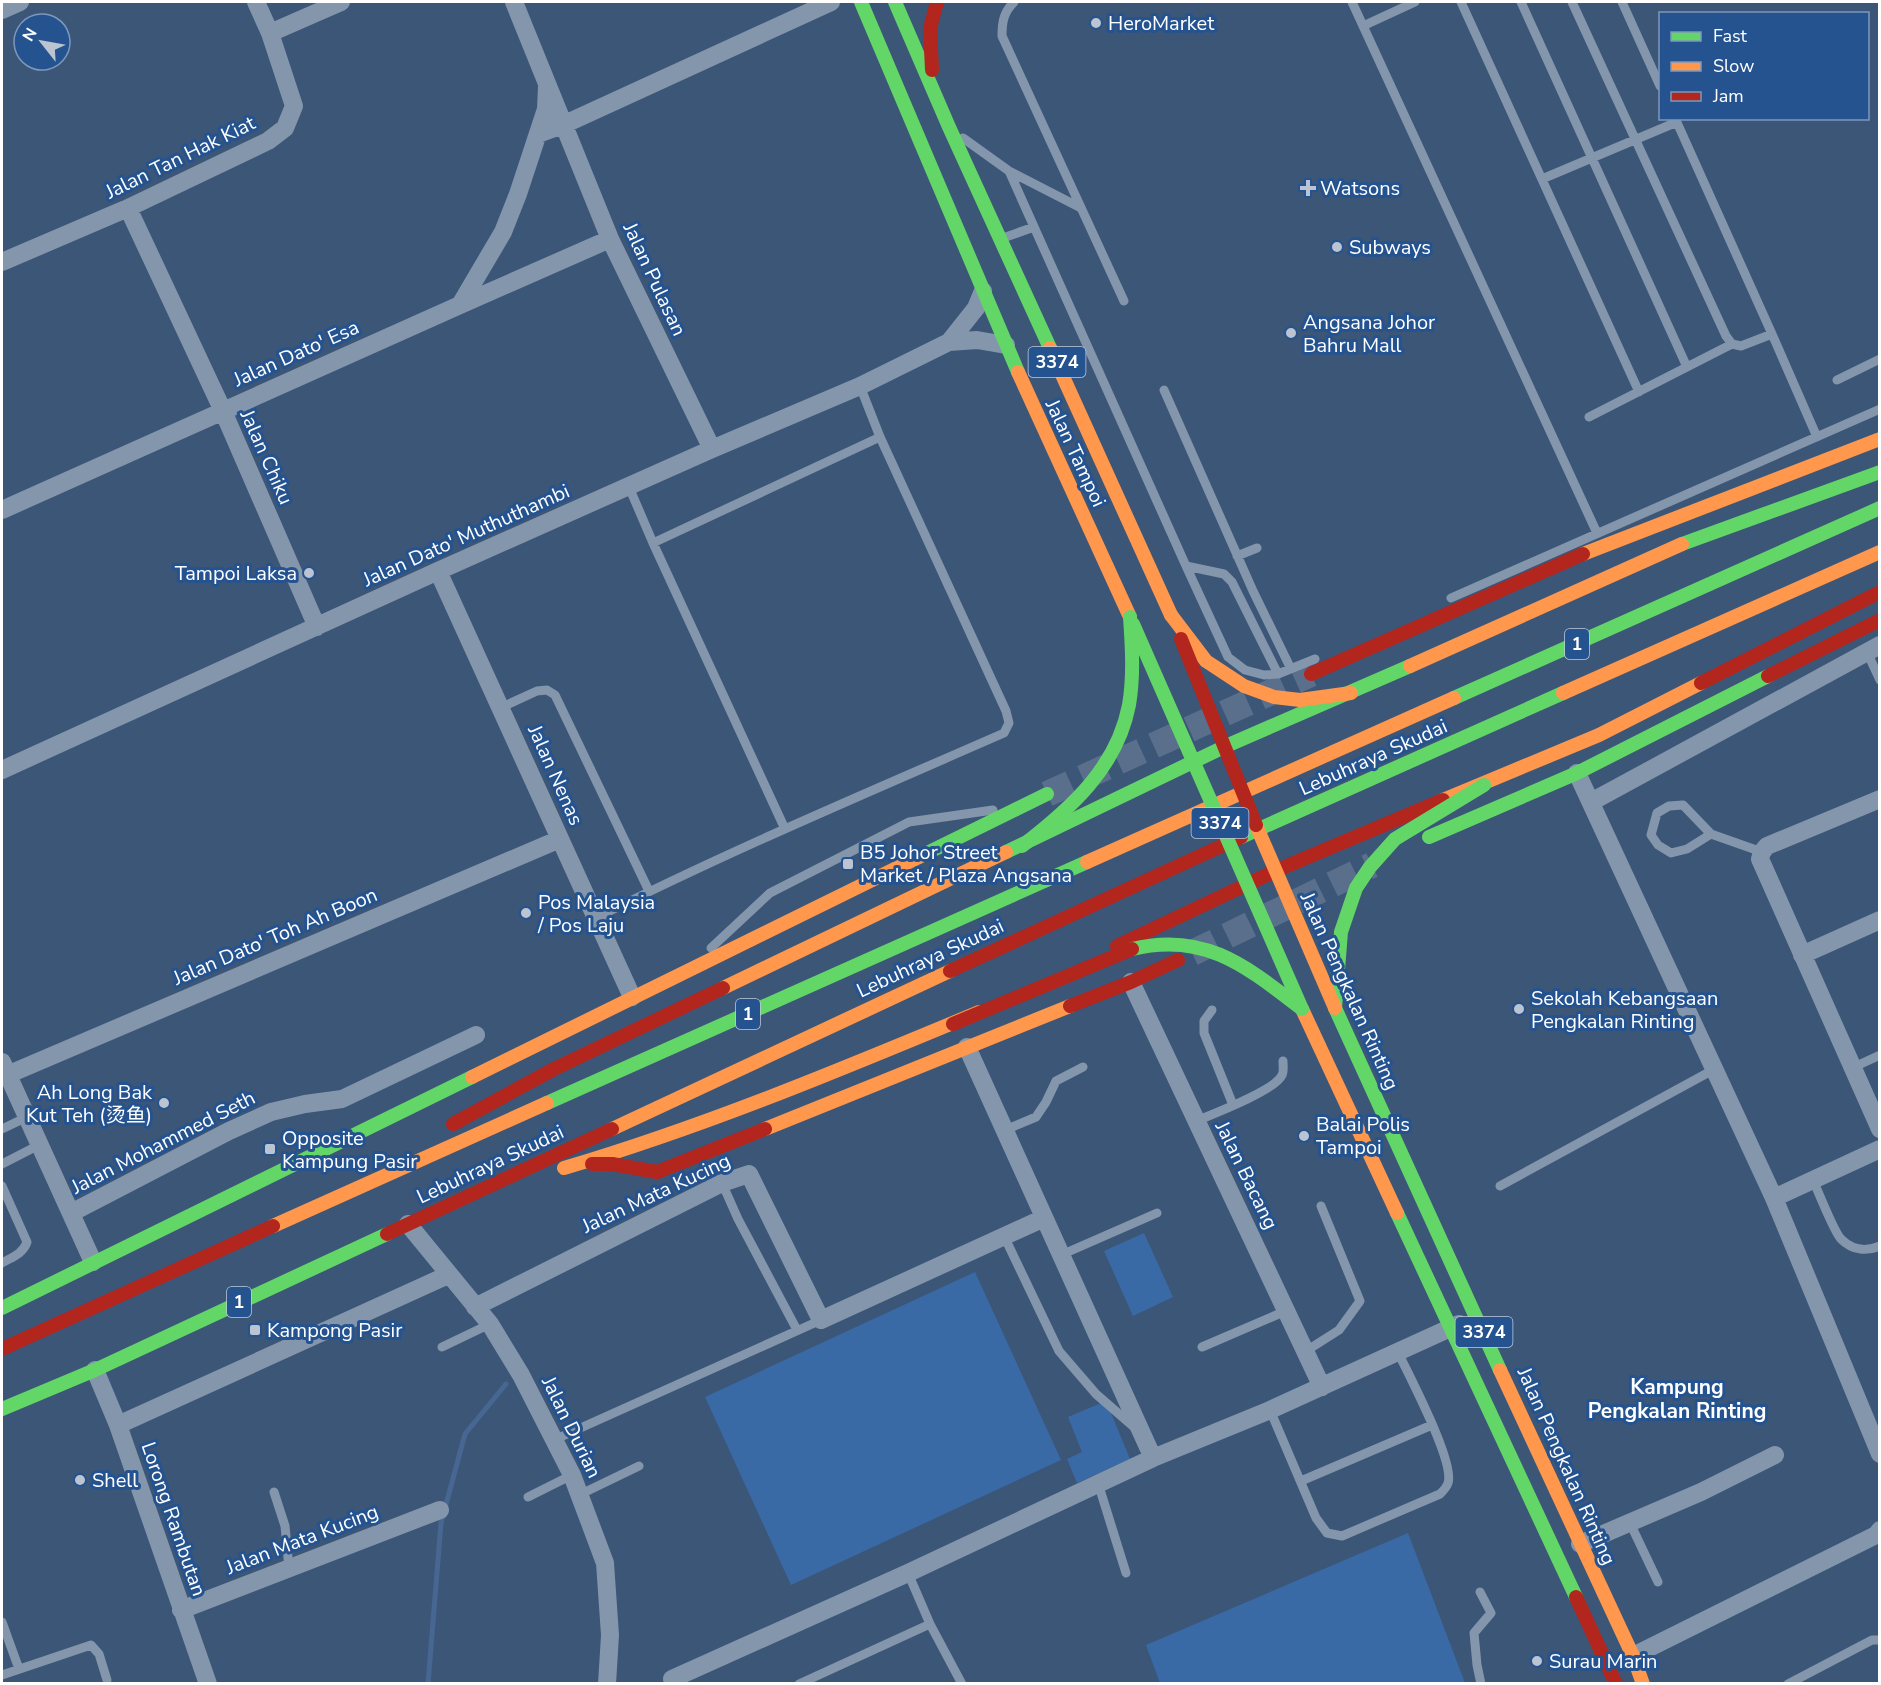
<svg xmlns="http://www.w3.org/2000/svg" width="1881" height="1685" font-family="'Nunito Sans','Noto Sans SC',sans-serif">
  <rect width="100%" height="100%" fill="#3c5678"/>
  <!-- pitch -->
  <path fill="#396aa6" d="M1144 1233 1173 1297 1133 1316 1104 1251Z
    M975 1272 1061 1460 791 1585 705 1397Z
    M1106 1401 1130 1459 1077 1483 1067 1459 1082 1452 1068 1417Z
    M1408 1533 1465 1683H1160L1146 1645Z"/>
  <g fill="none" stroke-linecap="round" stroke-linejoin="round">
    <!-- stream -->
    <path stroke="#476792" stroke-width="5" d="M428 1684 441 1523 465 1434 506 1384"/>
    <!-- secondary-tunnel -->
    <path stroke="#596f8c" stroke-width="26" stroke-dasharray="26 13" stroke-linecap="butt" d="M1047 794 1311 674
      M1192 953 1372 865"/>
    <!-- lane -->
    <path stroke="#8496ab" stroke-width="9" d="M1014 2C1004 12 1002 21 1002 36L1124 301
      M1352 2 1597 533
      M1461 2 1639 392
      M1521 2 1687 367
      M1572 2 1726 336 1732 344 1741 346 1772 334
      M1622 2 1660 86
      M1363 26 1415 2
      M1675 118 1772 334 1817 437
      M963 138 1009 171 1081 208
      M1009 171 1186 566 1228 657 1245 670 1264 675 1278 674 1315 659
      M1542 179 1677 122
      M1003 238 1034 227
      M1837 380 1880 359
      M1164 390 1253 591 1291 669
      M1589 417 1732 344
      M629 487 653 543 880 437
      M653 543 785 829
      M1237 556 1257 548
      M1186 566 1224 574 1232 582 1278 674
      M1451 598 1880 409
      M1866 650 1880 680
      M500 708 537 691 547 690 555 695 649 891
      M1711 834 1687 849 1671 853 1658 845 1651 835 1657 813 1669 806 1683 805 1711 834 1762 852
      M596 918C729 851 867 793 1004 733L1009 723 1006 711 880 437 860 386
      M711 948 770 893 909 822 993 810
      M1212 1010 1204 1021V1033L1233 1105
      M1852 1068 1880 1055
      M1196 1121C1213 1114 1276 1090 1282 1075 1284 1072 1283 1065 1283 1061
      M2 1129 27 1117
      M1005 1130 1036 1117 1046 1102 1056 1081 1083 1067
      M2 1164 39 1145
      M1813 1180C1818 1191 1834 1232 1841 1239 1852 1250 1866 1252 1880 1246
      M722 1183 738 1219 797 1330
      M2 1186 27 1242C23 1254 12 1257 2 1263
      M1500 1186 1713 1070
      M1004 1236 1059 1351 1096 1394 1134 1427
      M1061 1255 1157 1213
      M442 1347 490 1324
      M1202 1347 1288 1310
      M1306 1351 1339 1330 1360 1301 1321 1206
      M1270 1410 1316 1518 1327 1533 1342 1536 1440 1494C1443 1491 1447 1487 1448 1483 1455 1462 1409 1376 1398 1352
      M556 1439 821 1320
      M1301 1481 1432 1425
      M1098 1483 1126 1573
      M274 1492 285 1526 289 1568
      M579 1495 639 1466
      M528 1497 572 1475
      M1630 1523 1658 1582
      M908 1573 930 1624 962 1684
      M1480 1592 1491 1613 1474 1633 1477 1665 1481 1684
      M2 1622 19 1669
      M2 1675 91 1645 99 1654 107 1680
      M799 1684 930 1624
      M1788 1684 1872 1640H1880"/>
    <!-- street -->
    <path stroke="#8496ab" stroke-width="18" d="M514 2 610 239 712 449
      M2 10 20 2
      M270 33 341 2
      M538 134 565 124 831 2
      M128 208 223 411 317 627
      M2 262 128 208 268 141 285 128 294 106 270 33 256 2
      M460 305 503 232 518 194 546 109 547 86
      M949 342 976 308 983 291
      M2 510 460 305 610 239
      M438 571 632 997
      M2 770 438 571 712 449 860 386 949 342 977 340 1006 345
      M1577 773 1774 1198 1880 1454
      M1880 799 1767 846 1762 852 1760 859 1880 1129
      M1591 802 1880 645
      M1802 955 1880 920
      M1131 982 1322 1387
      M967 1047 1153 1458
      M2 1062 93 1262
      M7 1075 560 839
      M1774 1198 1880 1149
      M71 1213 229 1131 271 1112 305 1104 342 1099 476 1035
      M408 1224 490 1324 521 1375 572 1475 605 1563 610 1635 607 1684
      M475 1307 722 1183 749 1174 821 1320 1044 1218
      M95 1370 118 1425 208 1684
      M118 1425 448 1275
      M1580 1544 1701 1492 1775 1455
      M181 1610 440 1510
      M1625 1660 1876 1535 1880 1530
      M672 1679 908 1573 1153 1458 1270 1410 1459 1324"/>
    <!-- fast -->
    <path stroke="#63d668" stroke-width="14" d="M861 2 1018 372
      M895 2 949 127 1050 348
      M1682 544 1880 472
      M1454 698 1880 508
      M1241 837 1563 693
      M1429 837 1577 773 1768 676
      M1006 852 1226 746 1410 666
      M919 857 1047 794
      M1335 1008 1500 1370
      M547 1103 1087 862
      M1397 1213 1576 1597
      M2 1308 472 1077
      M2 1409 95 1370 387 1234"/>
    <!-- slow -->
    <path stroke="#ff974d" stroke-width="14" d="M1050 348 1171 615
      M1018 372 1130 617
      M1583 554 1880 439
      M1410 666 1682 544
      M1563 693 1880 552
      M1443 800 1599 735 1701 683
      M1087 862 1454 698
      M723 988 1006 852
      M1302 1009 1397 1213
      M472 1077 919 857
      M612 1129 950 971
      M765 1129 1070 1006
      M564 1168C706 1126 842 1069 979 1012
      M273 1226 547 1103
      M1500 1370 1633 1656 1643 1684"/>
    <!-- jam -->
    <path stroke="#b3261e" stroke-width="14" d="M932 70 930 28 937 2
      M1311 674 1583 554
      M1768 676 1880 620
      M1701 683 1880 592
      M1117 946 1275 871 1443 800
      M950 971 1241 837
      M1070 1006 1131 982 1178 960
      M453 1124 554 1069 723 988
      M592 1164H612L657 1172 765 1129
      M387 1234 612 1129
      M2 1349 273 1226
      M1576 1597 1616 1684"/>
    <!-- fast-bridge -->
    <path stroke="#63d668" stroke-width="14" d="M1133 624 1302 1009
      M1022 846C1070 809 1117 768 1129 705 1134 676 1132 646 1130 617
      M1132 949C1205 931 1247 967 1302 1009
      M1335 1008 1341 932 1356 888 1370 867 1395 839 1484 785"/>
    <!-- slow-bridge -->
    <path stroke="#ff974d" stroke-width="14" d="M1171 615 1206 661 1244 686 1274 697 1300 700 1351 693
      M1256 825 1335 1008"/>
    <!-- jam-bridge -->
    <path stroke="#b3261e" stroke-width="14" d="M1181 639 1256 825
      M953 1024 1132 949"/>
  </g>
  <!-- markers -->
  <g fill="#bbc4d0" stroke="#245390" stroke-width="2">
    <circle cx="1096" cy="23" r="6"/>
    <path d="M1305 179h6v6h6v6h-6v6h-6v-6h-6v-6h6z"/>
    <circle cx="1337" cy="247" r="6"/>
    <circle cx="1291" cy="333" r="6"/>
    <circle cx="309" cy="573" r="6"/>
    <rect x="842" y="858" width="12" height="12" rx="3"/>
    <circle cx="526" cy="913" r="6"/>
    <circle cx="1519" cy="1009" r="6"/>
    <circle cx="164" cy="1103" r="6"/>
    <circle cx="1304" cy="1136" r="6"/>
    <rect x="264" y="1143" width="12" height="12" rx="3"/>
    <rect x="249" y="1324" width="12" height="12" rx="3"/>
    <circle cx="80" cy="1480" r="6"/>
    <circle cx="1537" cy="1661" r="6"/>
  </g>
  <g text-anchor="middle" stroke-width="6" stroke-linejoin="round" paint-order="stroke">
    <!-- shield labels -->
    <g fill="#245390" stroke="#bdcbde" stroke-width="1.5">
      <rect x="1028.5" y="347" width="57" height="30" rx="4.5"/>
      <rect x="1565" y="629" width="24" height="30" rx="4.5"/>
      <rect x="1191.5" y="808" width="57" height="30" rx="4.5"/>
      <rect x="736" y="999" width="24" height="30" rx="4.5"/>
      <rect x="227" y="1287" width="24" height="30" rx="4.5"/>
      <rect x="1455.5" y="1317" width="57" height="30" rx="4.5"/>
    </g>
    <g font-size="18" font-weight="bold" fill="#fff">
      <text x="1057" y="368">3374</text>
      <text x="1577" y="650">1</text>
      <text x="1220" y="829">3374</text>
      <text x="748" y="1020">1</text>
      <text x="239" y="1308">1</text>
      <text x="1484" y="1338">3374</text>
    </g>
    <!-- poi labels -->
    <g font-size="20" fill="#fff" stroke="#245390" text-anchor="start">
      <text x="1108" y="30">HeroMarket</text>
      <text x="1320" y="195">Watsons</text>
      <text x="1349" y="254">Subways</text>
      <text x="1303" y="329">Angsana Johor<tspan x="1303" dy="23">Bahru Mall</tspan></text>
      <text x="297" y="580" text-anchor="end">Tampoi Laksa</text>
      <text x="860" y="859">B5 Johor Street<tspan x="860" dy="23">Market / Plaza Angsana</tspan></text>
      <text x="538" y="909">Pos Malaysia<tspan x="538" dy="23">/ Pos Laju</tspan></text>
      <text x="1531" y="1005">Sekolah Kebangsaan<tspan x="1531" dy="23">Pengkalan Rinting</tspan></text>
      <text x="152" y="1099" text-anchor="end">Ah Long Bak<tspan x="152" dy="23">Kut Teh (烫鱼)</tspan></text>
      <text x="1316" y="1131">Balai Polis<tspan x="1316" dy="23">Tampoi</tspan></text>
      <text x="282" y="1145">Opposite<tspan x="282" dy="23">Kampung Pasir</tspan></text>
      <text x="267" y="1337">Kampong Pasir</text>
      <text x="92" y="1487">Shell</text>
      <text x="1549" y="1668">Surau Marin</text>
    </g>
    <!-- street labels -->
    <g font-size="20" fill="#fff" stroke="#245390">
      <text transform="translate(180 157) rotate(-26)" y="7">Jalan Tan Hak Kiat</text>
      <text transform="translate(655 279) rotate(65)" y="7">Jalan Pulasan</text>
      <text transform="translate(296 353) rotate(-24)" y="7">Jalan Dato' Esa</text>
      <text transform="translate(1076 453) rotate(65)" y="7">Jalan Tampoi</text>
      <text transform="translate(267 457) rotate(66)" y="7">Jalan Chiku</text>
      <text transform="translate(466 535) rotate(-24)" y="7">Jalan Dato' Muthuthambi</text>
      <text transform="translate(1373 757) rotate(-24)" y="7">Lebuhraya Skudai</text>
      <text transform="translate(556 775) rotate(66)" y="7">Jalan Nenas</text>
      <text transform="translate(275 936) rotate(-23)" y="7">Jalan Dato' Toh Ah Boon</text>
      <text transform="translate(930 958) rotate(-25)" y="7">Lebuhraya Skudai</text>
      <text transform="translate(1350 991) rotate(66)" y="7">Jalan Pengkalan Rinting</text>
      <text transform="translate(163 1142) rotate(-27)" y="7">Jalan Mohammed Seth</text>
      <text transform="translate(490 1164) rotate(-25)" y="7">Lebuhraya Skudai</text>
      <text transform="translate(1247 1175) rotate(64)" y="7">Jalan Bacang</text>
      <text transform="translate(656 1193) rotate(-25)" y="7">Jalan Mata Kucing</text>
      <text transform="translate(572 1427) rotate(64)" y="7">Jalan Durian</text>
      <text transform="translate(1567 1466) rotate(66)" y="7">Jalan Pengkalan Rinting</text>
      <text transform="translate(174 1519) rotate(71)" y="7">Lorong Rambutan</text>
      <text transform="translate(302 1539) rotate(-21)" y="7">Jalan Mata Kucing</text>
    </g>
    <!-- neighbourhood labels -->
    <g font-size="21" font-weight="bold" fill="#fff" stroke="#245390">
      <text x="1677" y="1394">Kampung<tspan x="1677" dy="24">Pengkalan Rinting</tspan></text>
    </g>
  </g>
  <!-- border -->
  <rect width="1881" height="1685" fill="none" stroke="#ffffff" stroke-width="6"/>
  <!-- legend -->
  <rect x="1659" y="12" width="210" height="108" fill="#245390" stroke="#7c98bc" stroke-width="1.5"/>
  <rect x="1671" y="32" width="30" height="9" fill="#63d668" stroke="#7c98bc" stroke-width="1.5"/>
  <text x="1713" y="42" font-size="18" fill="#ffffff">Fast</text>
  <rect x="1671" y="62" width="30" height="9" fill="#ff974d" stroke="#7c98bc" stroke-width="1.5"/>
  <text x="1713" y="72" font-size="18" fill="#ffffff">Slow</text>
  <rect x="1671" y="92" width="30" height="9" fill="#b3261e" stroke="#7c98bc" stroke-width="1.5"/>
  <text x="1713" y="102" font-size="18" fill="#ffffff">Jam</text>
  <!-- north arrow -->
  <g transform="translate(42 42) rotate(301)"><circle r="28" fill="#245390" stroke="#7c98bc" stroke-width="1.5"/>
  <path d="M0-4.5L10 22L0 15L-10 22Z" fill="#bbc4d0"/>
  <text y="-9" font-size="16" font-weight="bold" text-anchor="middle" fill="#ffffff">N</text>
  </g>
</svg>
